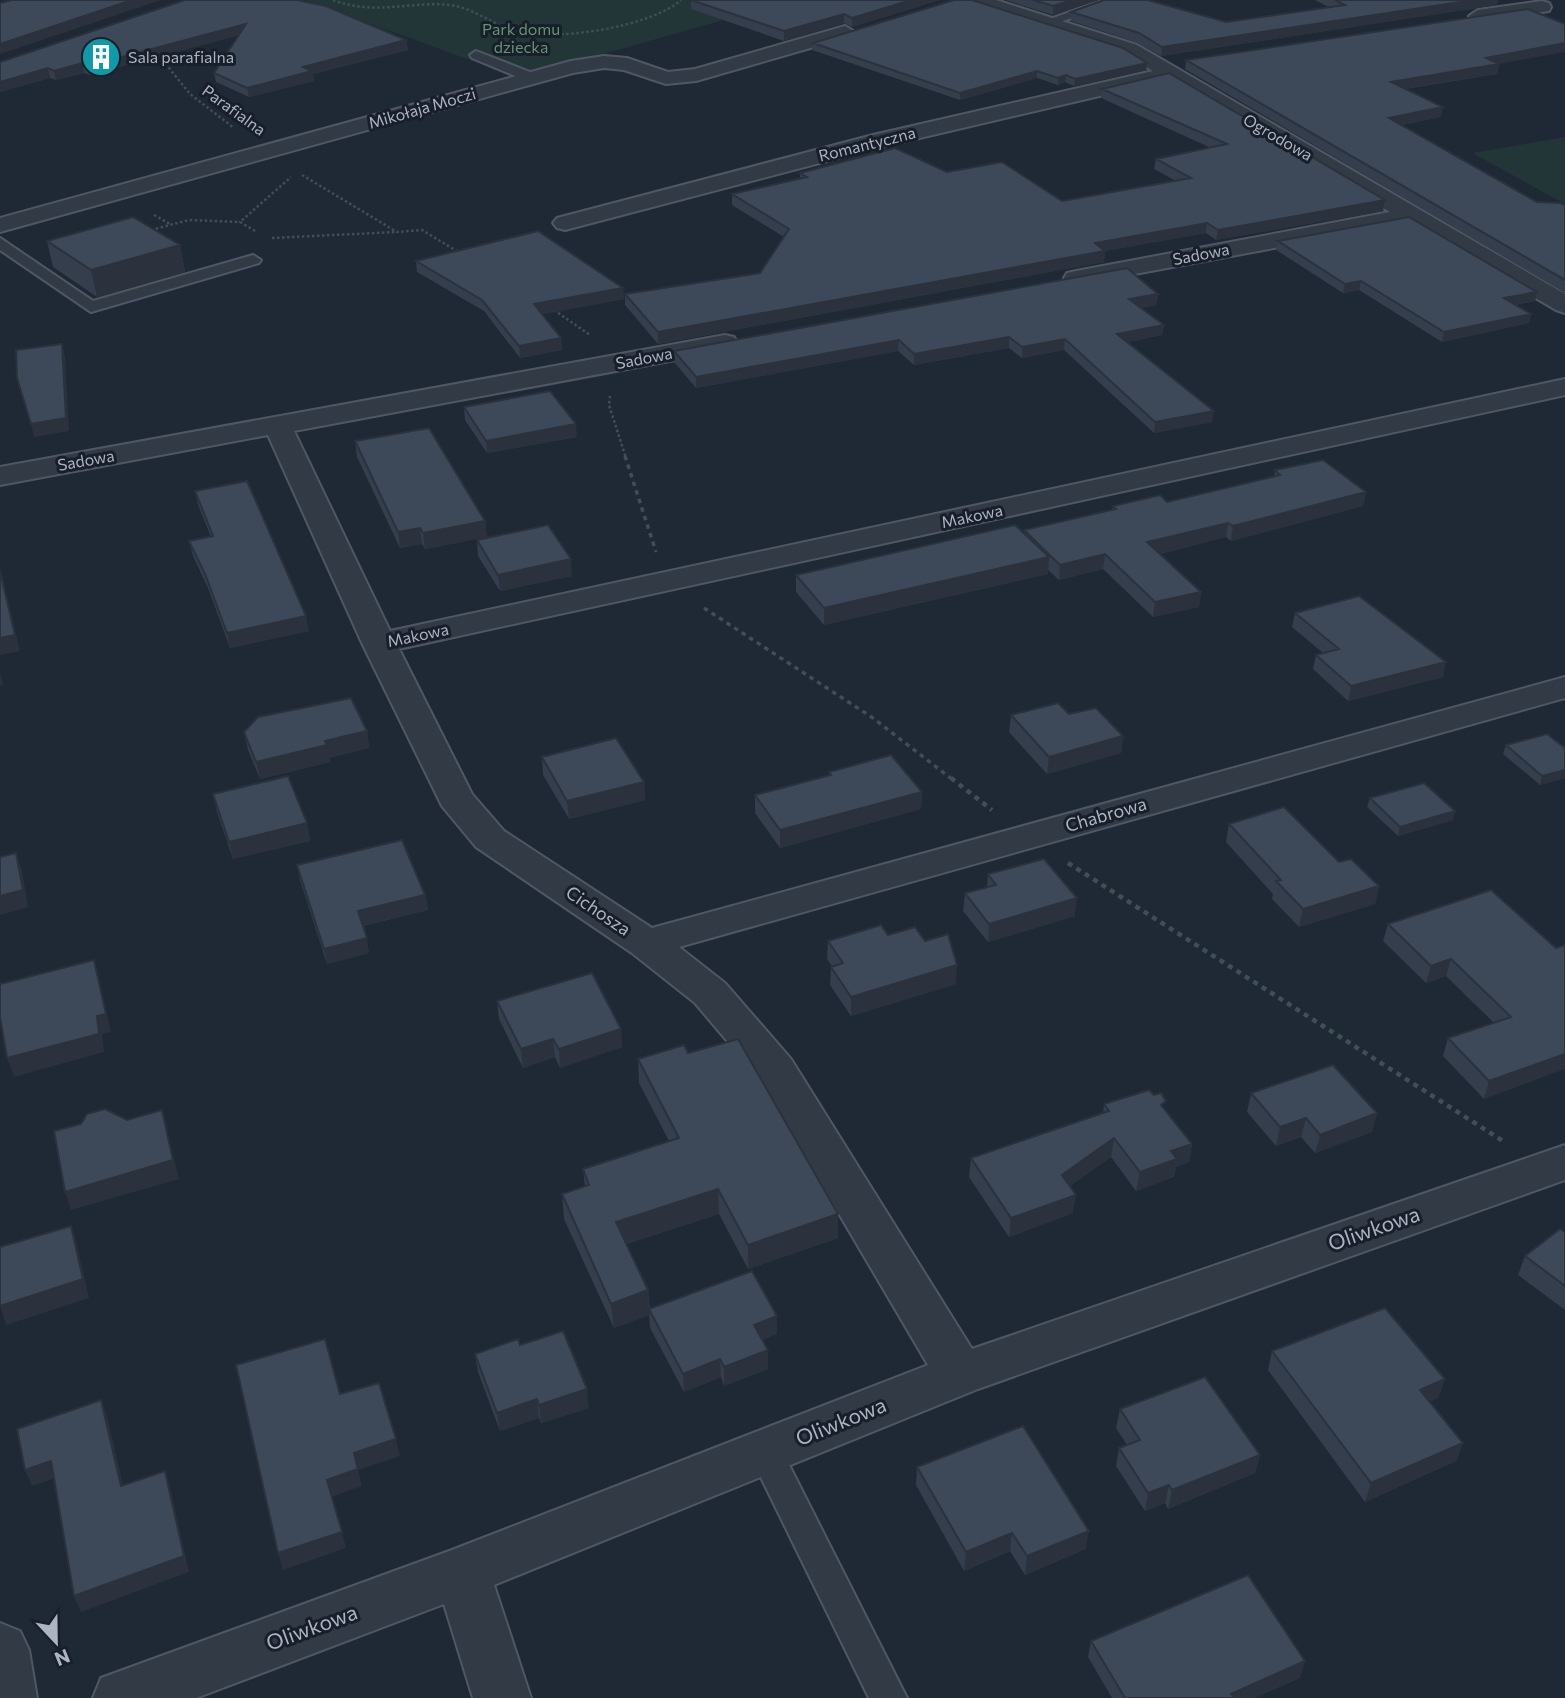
<svg xmlns="http://www.w3.org/2000/svg" width="1565" height="1698" font-family="Commissioner,sans-serif">
  <rect width="100%" height="100%" fill="#1f2835"/>
  <!-- green -->
  <path fill="#223537" d="M306 0H770L769 7 519 78Z
    M1565 137V204L1472 153Z"/>
  <g fill="none" stroke-linecap="round" stroke-linejoin="round">
    <!-- service casing -->
    <g stroke="#505764" stroke-width="4">
      <path id="service" d="M1103 0H1121L1052 25 1042 22Z
        M476 51 535 74 536 77 530 81 525 80 472 58 470 55Z
        M0 238 93 301 253 255 261 260 259 263 91 312 0 250Z
        M765 1437 777 1441 907 1698H869L748 1451 753 1441Z"/>
    </g>
    <!-- minor casing -->
    <g stroke="#505764" stroke-width="4">
      <path id="minor" d="M968 0H996L1137 45 1565 294V313L1556 310 1408 223 1076 285 1067 283 1064 278 1067 273 1076 271 1390 212 1168 80 877 148 565 230 557 228 553 223 557 218 873 135 1153 71 1123 53 971 4Z
        M1542 1 1549 3 1551 7 1549 11 1478 22 1469 16 1478 10Z
        M845 26 855 32 852 36 696 81 666 84 624 70 604 68 573 73 0 232V218L571 61 604 56 627 58 668 72 695 69Z
        M725 335 734 337 738 343 734 349 294 431 390 631 1565 379V395L399 649 472 794 504 831 652 928 1565 677V698L679 947 725 983 791 1059 972 1349 1565 1145V1180L978 1389 494 1585 531 1698H473L444 1604 196 1698H93L101 1678 452 1550 928 1365 761 1081 695 1003 632 953 476 847 442 806 362 643 268 435 0 485V467Z
        M0 1623 20 1631 29 1650 37 1698H0Z"/>
    </g>
    <!-- path-far2 -->
    <path stroke="#3e5054" stroke-width="2.5" stroke-dasharray="2.5 2.5" stroke-linecap="butt" d="M333 0C375 16 409 1 450 5 474 8 493 25 515 31 554 42 651 27 681 0
      M156 52 190 94 234 128
      M302 175 397 232 422 230 460 253
      M154 215 170 224
      M151 230 189 220 240 222
      M255 231 240 222 291 177
      M272 238 396 232
      M554 310 590 335
      M610 396 609 405 626 458"/>
    <!-- path-far1 -->
    <path stroke="#3e5054" stroke-width="3.5" stroke-dasharray="4.5 4.5" stroke-linecap="butt" d="M625 456 656 552
      M704 608 873 718 953 780"/>
    <!-- path -->
    <path stroke="#3e5054" stroke-width="4.5" stroke-dasharray="5 5" stroke-linecap="butt" d="M951 778 992 810
      M1068 863 1503 1141"/>
    <!-- service -->
    <use href="#service" fill="#323a46" fill-rule="evenodd"/>
    <!-- minor -->
    <use href="#minor" fill="#323a46" fill-rule="evenodd"/>
  </g>
  <!-- wall -->
  <path fill="#343e4c" d="M185 0 406 40 408 50 313 74 314 81 249 97 216 82 214 73 239 35 90 75 84 73 56 80 50 78 0 92V62Z
    M691 0H940L852 27 844 23 784 41 691 9Z
    M1005 0H1099L1053 15Z
    M1315 0H1498L1497 5 1161 56 1138 43 1071 21V12L1226 22 1329 7Z
    M813 43 1147 63 1146 70 1074 86 1065 82 1058 85 1037 78 960 100 812 50Z
    M1186 60 1499 64 1497 74 1405 89 1441 117 1402 125 1537 202 1565 205V293L1185 69Z
    M1102 89 1383 211 1216 240 1206 233 1105 251 1104 262 658 344 625 305V294L760 273 784 237 732 205V194L800 178V173L947 172 1062 201 1176 181 1154 169 1156 159 1211 148 1101 98Z
    M47 241 180 245 185 272 97 297 53 267Z
    M1278 241 1537 292 1535 301 1515 305 1531 314 1529 323 1442 342 1359 290 1343 293 1276 250Z
    M416 261 623 288 624 299 542 314 562 350 520 358 484 311 417 272Z
    M1158 294 1156 305 1141 308 1164 325 1162 335 1128 342 1212 422 1154 433 1064 350 1022 358 1009 348 914 365 898 351 696 388 674 362V351Z
    M464 407 577 437 487 453 465 420Z
    M355 441 485 521 487 537 425 549 422 544 400 548 357 457Z
    M1275 470 1366 492 1363 506 1231 541 1226 537 1160 554 1201 592 1199 607 1153 617 1103 569 1059 580 1048 570V574L824 625 796 592V575L1024 533V530L1112 510 1113 506 1167 502 1274 476Z
    M195 491 309 631 230 648 208 588 193 556 189 541 211 537 198 505Z
    M477 540 572 576 500 591 478 556Z
    M1295 613 1443 677 1348 701 1313 669 1316 655 1323 653 1292 627Z
    M1069 714 1123 736 1121 753 1047 774 1009 732 1011 715Z
    M367 731 369 748 329 758 330 762 260 779 248 750 244 732Z
    M1506 745 1565 748V778L1540 785 1503 754Z
    M542 757 644 782 645 800 569 819 543 775Z
    M829 772 922 792 921 809 780 848 755 813V795L829 775Z
    M213 794 307 823 310 841 233 859 217 812Z
    M1370 798 1455 811 1453 820 1398 836 1367 807Z
    M1229 824 1339 862 1379 886 1375 904 1299 927 1272 899 1273 894 1226 842Z
    M297 865 425 895 428 910 363 926 369 953 327 964 300 880Z
    M988 874 1075 916 988 942 963 911 965 893 987 887Z
    M1388 924 1556 948 1484 1099 1443 1056 1448 1038 1494 1023 1446 976 1426 983 1383 941Z
    M888 935 925 941 956 984 851 1016 830 985 831 967 832 966 827 959 828 941Z
    M497 1001 621 1029 622 1047 560 1068 555 1057 523 1068 499 1019Z
    M688 1053 838 1214V1238L748 1269 719 1214 626 1244 648 1290 650 1309 777 1334 762 1340 768 1369 724 1386 721 1377 684 1392 650 1328 649 1315 614 1328 564 1219 562 1194 585 1187 583 1169 669 1141 639 1083 638 1059Z
    M1251 1093 1377 1113 1372 1132 1315 1153 1301 1137 1276 1146 1247 1112Z
    M1104 1104 1165 1109 1192 1144 1189 1162 1176 1167 1174 1177 1136 1191 1111 1157 1070 1186 1073 1213 1009 1237 969 1177 971 1158 1103 1113Z
    M1565 1232V1310L1518 1275 1525 1256Z
    M520 1345 589 1408 541 1423 539 1418 500 1431 478 1372 475 1354Z
    M1272 1351 1445 1379 1438 1398 1429 1402 1463 1443 1456 1461 1365 1502 1268 1370Z
    M1120 1409 1260 1455 1255 1473 1168 1509 1165 1503 1145 1511 1116 1466 1119 1448 1127 1445 1116 1428Z
    M917 1467 1086 1549 1025 1575 1010 1551 964 1571 916 1485Z
    M1091 1641 1300 1678 1254 1698H1112L1088 1657Z"/>
  <!-- shaded-wall -->
  <path fill="#2b323e" d="M132 0H161L0 54V44Z
    M911 0H940L852 27V18Z
    M1073 0H1099L1053 15V6Z
    M1474 0H1498L1497 5 1161 56 1162 47Z
    M844 14V23L784 41V31Z
    M246 24 248 33 90 75 88 66Z
    M406 40 408 50 313 74 314 81 249 97 247 88 303 67Z
    M1565 43V52L1499 64 1497 74 1389 91 1391 82 1486 58Z
    M82 63 84 73 56 80 54 71Z
    M1147 63 1146 70 1074 86 1075 79Z
    M48 68 50 78 0 92V82Z
    M1037 71V78L960 100V93Z
    M1066 75 1065 82 1058 85V78Z
    M1443 107 1441 117 1387 128 1389 118Z
    M1385 200 1383 211 1216 240 1218 230Z
    M1207 223 1206 233 1105 251 1104 262 658 344V332L1095 243Z
    M180 245 185 272 97 297 91 270Z
    M1361 281 1359 290 1343 293 1345 284Z
    M623 288 624 299 535 316 534 304Z
    M1537 292 1535 301 1502 307 1504 298Z
    M1158 294 1156 305 1128 310 1129 299Z
    M1531 314 1529 323 1442 342 1444 332Z
    M1164 325 1162 335 1116 345 1117 334Z
    M1009 337V348L914 365V354Z
    M561 338 562 350 520 358 519 346Z
    M1065 339 1064 350 1022 358V347Z
    M899 340 898 351 696 388V377Z
    M62 344 65 357 69 431 34 437 31 424Z
    M1214 411 1212 422 1154 433 1155 422Z
    M576 424 577 437 487 453 486 441Z
    M1366 492 1363 506 1231 541 1233 526Z
    M485 521 487 537 425 549 423 533Z
    M1228 523 1226 537 1146 557 1147 542Z
    M420 528 422 544 400 548 398 532Z
    M1105 554 1103 569 1059 580 1060 565Z
    M1049 557 1048 574 824 625V608Z
    M571 559 572 576 500 591 498 575Z
    M0 568 20 651 0 655Z
    M1201 592 1199 607 1153 617 1155 602Z
    M306 616 309 631 230 648 227 633Z
    M1446 662 1443 677 1348 701 1351 686Z
    M0 672 3 685H0Z
    M367 731 369 748 329 758 330 762 260 779 256 762 325 741Z
    M1123 736 1121 753 1047 774 1049 757Z
    M1565 770V778L1540 785 1542 776Z
    M644 782 645 800 569 819 567 801Z
    M922 792 921 809 780 848V830Z
    M1455 811 1453 820 1398 836 1400 827Z
    M307 823 310 841 233 859 229 842Z
    M16 853 22 871 28 907 0 915V896Z
    M1379 886 1375 904 1299 927 1303 909Z
    M425 895 428 910 361 926 358 911Z
    M1077 898 1075 916 988 942 989 924Z
    M367 938 369 953 327 964 324 949Z
    M1451 959 1446 976 1426 983 1431 966Z
    M94 960 99 978 111 1032 102 1034 104 1052 14 1077 7 1058 97 1016Z
    M957 965 956 984 851 1016V997Z
    M621 1029 622 1047 560 1068 559 1049Z
    M553 1039 555 1057 523 1068 521 1049Z
    M1565 1054V1069L1484 1099 1489 1081Z
    M162 1110 179 1179 71 1210 65 1192Z
    M1377 1113 1372 1132 1315 1153 1320 1135Z
    M1306 1118 1301 1137 1276 1146 1280 1127Z
    M1114 1138 1111 1157 1059 1194 1062 1175Z
    M1192 1144 1189 1162 1176 1167 1174 1177 1136 1191 1140 1172 1171 1151Z
    M718 1189 719 1214 618 1246 616 1222Z
    M1076 1195 1073 1213 1009 1237 1011 1218Z
    M838 1214V1238L748 1269V1245Z
    M71 1226 77 1245 89 1298 6 1325 0 1306Z
    M648 1290 650 1315 614 1328 611 1304Z
    M777 1316V1334L754 1344V1325Z
    M768 1350V1369L724 1386V1367Z
    M720 1359 721 1377 684 1392 683 1374Z
    M1445 1379 1438 1398 1414 1409 1420 1390Z
    M587 1389 589 1408 541 1423 539 1405Z
    M537 1399 539 1418 500 1431 497 1413Z
    M101 1400 107 1416 127 1502 121 1486Z
    M396 1439 400 1456 358 1470 362 1486 331 1497 327 1480 354 1453Z
    M1463 1443 1456 1461 1365 1502 1371 1483Z
    M1260 1455 1255 1473 1168 1509 1172 1490Z
    M51 1461 58 1477 32 1486 25 1470Z
    M165 1471 170 1487 189 1572 81 1612 74 1596Z
    M1169 1485 1165 1503 1145 1511 1148 1493Z
    M1089 1531 1086 1549 1025 1575 1027 1556Z
    M342 1532 346 1548 283 1570 278 1553Z
    M1012 1533 1010 1551 964 1571 966 1552Z
    M1305 1661 1300 1678 1254 1698H1230L1231 1694Z"/>
  <!-- building -->
  <path fill="#3d4858" stroke="#2b323e" stroke-width="2" d="M12 0H132L0 44V3Z
    M185 0H297L326 6 406 40 303 67 312 71 247 88 214 73 246 24 88 66 82 63 54 71 48 68 0 82V62Z
    M691 0H911L852 18 844 14 784 31Z
    M954 0H972L1123 48 1147 63 1075 79 1066 75 1058 78 1037 71 960 93 813 43Z
    M1033 0H1073L1053 6Z
    M1104 0H1148L1226 22 1345 5 1335 0H1474L1162 47 1139 33 1071 12Z
    M1528 9 1565 24V43L1486 58 1499 64 1391 82 1443 107 1389 118 1537 202 1561 203 1565 205V280L1186 60Z
    M1169 73 1385 200 1218 230 1207 223 1095 243 1105 251 658 332 625 294 760 273 789 229 732 194 807 177 800 173 895 148 947 172 1002 162 1062 201 1191 178 1156 159 1227 144 1102 89Z
    M133 217 180 245 91 270 47 241Z
    M1409 217 1537 292 1504 298 1531 314 1444 332 1361 281 1345 284 1278 241Z
    M538 231 623 288 534 304 561 338 519 346 482 300 416 261Z
    M1127 268 1158 294 1129 299 1164 325 1117 334 1214 411 1155 422 1065 339 1022 347 1009 337 914 354 899 340 696 377 674 351Z
    M62 344 66 418 31 424 17 378 16 350Z
    M550 391 576 424 486 441 464 407Z
    M429 428 485 521 423 533 420 528 398 532 355 441Z
    M1323 460 1366 492 1233 526 1228 523 1147 542 1201 592 1155 602 1105 554 1060 565 1024 530 1116 509 1113 506 1160 495 1167 502 1280 475 1275 470Z
    M247 481 306 616 227 633 205 574 189 541 213 536 195 491Z
    M548 525 571 559 498 575 477 540Z
    M1015 525 1049 557 824 608 796 575Z
    M0 571 15 635 0 638Z
    M1359 596 1446 662 1351 686 1316 655 1339 649 1295 613Z
    M351 698 367 731 325 741 327 745 256 762 244 732 258 717Z
    M1058 703 1069 714 1096 708 1123 736 1049 757 1011 715Z
    M1547 734 1565 748V770L1542 776 1506 745Z
    M616 738 644 782 567 801 542 757Z
    M891 755 922 792 780 830 755 795 831 775 829 772Z
    M288 776 307 823 229 842 213 794Z
    M1424 783 1455 811 1400 827 1370 798Z
    M1284 807 1339 862 1351 859 1379 886 1303 909 1276 881 1281 880 1229 824Z
    M402 840 425 895 358 911 367 938 324 949 297 865Z
    M16 853 23 890 0 896V857Z
    M1044 859 1077 898 989 924 965 893 996 885 988 874Z
    M1491 890 1556 948 1565 945V1054L1489 1081 1448 1038 1511 1017 1451 959 1431 966 1388 924Z
    M881 925 888 935 915 927 925 941 948 934 957 965 851 997 831 967 843 963 828 941Z
    M94 960 106 1014 97 1016 99 1034 7 1058 0 1017V984Z
    M592 973 621 1029 559 1049 553 1039 521 1049 497 1001Z
    M738 1039 838 1214 748 1245 718 1189 616 1222 648 1290 611 1304 562 1194 589 1185 583 1169 679 1138 638 1059 684 1045 688 1053Z
    M1333 1065 1377 1113 1320 1135 1306 1118 1280 1127 1251 1093Z
    M1149 1090 1154 1095 1161 1093 1166 1101 1161 1105 1192 1144 1171 1151 1177 1159 1140 1172 1114 1138 1062 1175 1076 1195 1011 1218 971 1158 1109 1111 1104 1104Z
    M105 1109 127 1120 162 1110 173 1160 65 1192 54 1131 81 1124 87 1114Z
    M71 1226 83 1279 0 1306V1247Z
    M1560 1229 1565 1232V1286L1525 1256Z
    M752 1271 777 1316 754 1325 768 1350 724 1367 720 1359 683 1374 649 1309Z
    M1385 1308 1445 1379 1420 1390 1463 1443 1371 1483 1272 1351Z
    M563 1331 587 1389 539 1405 537 1399 497 1413 475 1354 518 1339 520 1345Z
    M325 1339 340 1394 379 1383 396 1439 354 1453 358 1469 327 1480 342 1532 278 1553 236 1365Z
    M1205 1377 1260 1455 1172 1490 1169 1485 1148 1493 1119 1448 1140 1440 1120 1409Z
    M101 1400 121 1486 165 1471 184 1556 74 1596 51 1461 25 1470 17 1429Z
    M1023 1426 1089 1531 1027 1556 1012 1533 966 1552 917 1467Z
    M1248 1575 1305 1661 1231 1694 1234 1698H1125L1091 1641Z"/>
  <!-- icons -->
  <defs>
    <g id="building-disc" transform="scale(2.0125)"><circle r="9.5" fill="#0f9aa8" stroke="#181f2a"/><path d="M-4-6H4V6H1V3H-1V6H-4ZM-2.5-4.3h1.7v1.8h-1.7ZM.8-4.3h1.7v1.8H.8ZM-2.5-1h1.7V.8h-1.7ZM.8-1h1.7V.8H.8Z" fill="#fff"/></g>
  </defs>
  <g fill-rule="evenodd">
    <use href="#building-disc" x="101" y="57"/>
  </g>
  <g text-anchor="middle" stroke-width="6" stroke-linejoin="round" paint-order="stroke">
    <!-- far-park labels -->
    <g font-size="16" fill="#649370" stroke="#181f2a">
      <text x="521" y="35">Park domu<tspan x="521" dy="18">dziecka</tspan></text>
    </g>
    <!-- far-poi labels -->
    <g font-size="16" fill="#acb4c3" stroke="#181f2a" text-anchor="start">
      <text x="128" y="63">Sala parafialna</text>
    </g>
    <!-- far-street labels -->
    <g font-size="16" fill="#acb4c3" stroke="#181f2a">
      <text transform="translate(422 108) rotate(-16)" y="6">Mikołaja Moczi</text>
      <text transform="translate(234 110) rotate(36)" y="6">Parafialna</text>
      <text transform="translate(1278 137) rotate(30)" y="6">Ogrodowa</text>
      <text transform="translate(867 144) rotate(-14)" y="6">Romantyczna</text>
      <text transform="translate(1201 254) rotate(-11)" y="6">Sadowa</text>
      <text transform="translate(644 358) rotate(-11)" y="6">Sadowa</text>
      <text transform="translate(86 460) rotate(-10)" y="6">Sadowa</text>
      <text transform="translate(972 516) rotate(-12)" y="6">Makowa</text>
      <text transform="translate(418 635) rotate(-12)" y="6">Makowa</text>
    </g>
    <!-- street labels -->
    <g font-size="18" fill="#acb4c3" stroke="#181f2a">
      <text transform="translate(1106 815) rotate(-16)" y="6">Chabrowa</text>
      <text transform="translate(598 911) rotate(34)" y="6">Cichosza</text>
    </g>
    <!-- near-street labels -->
    <g font-size="21" fill="#acb4c3" stroke="#181f2a">
      <text transform="translate(1374 1229) rotate(-19)" y="7">Oliwkowa</text>
      <text transform="translate(841 1422) rotate(-22)" y="7">Oliwkowa</text>
      <text transform="translate(312 1628) rotate(-20)" y="7">Oliwkowa</text>
    </g>
  </g>
  <!-- north arrow -->
  <g transform="translate(56 1642) rotate(158)" stroke="#181f2a" stroke-width="5" paint-order="stroke">
  <path d="M0-5L12 26L0 18L-12 26Z" fill="#acb4c3"/>
  <text y="-10" font-size="19" font-weight="bold" text-anchor="middle" fill="#acb4c3">N</text>
  </g>
</svg>
